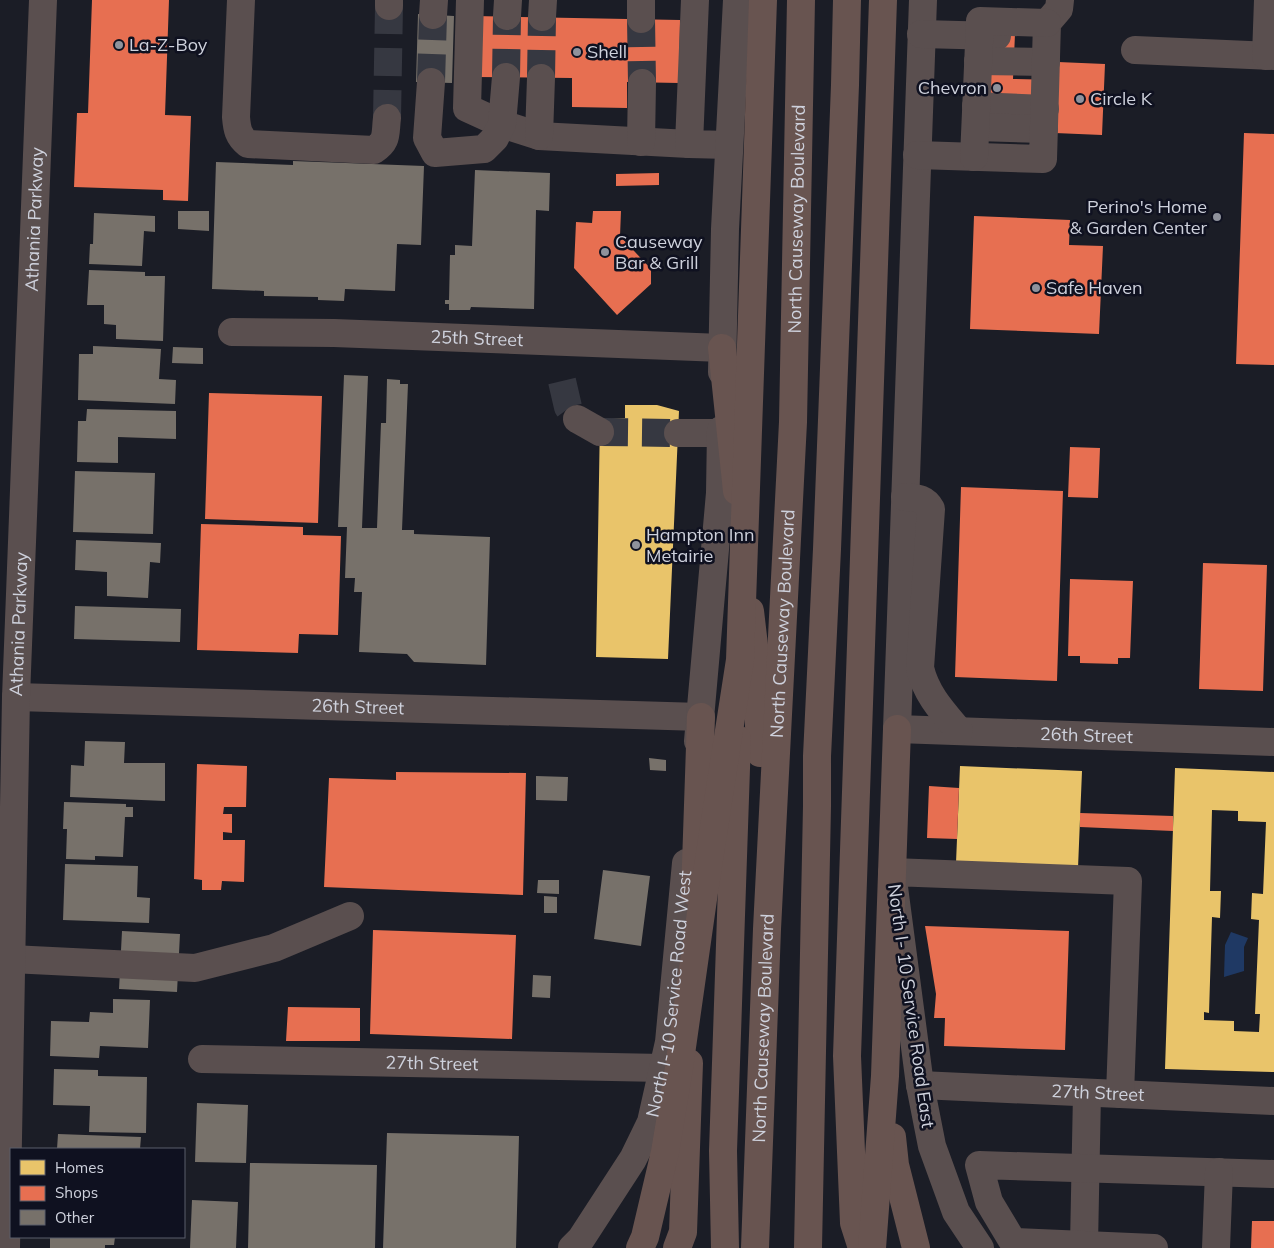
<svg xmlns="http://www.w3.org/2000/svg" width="1274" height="1248" font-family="Mulish,sans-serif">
  <rect width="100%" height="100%" fill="#1b1d26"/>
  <!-- water -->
  <path fill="#1f3964" d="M1231 932 1248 938 1244 947V971L1224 977 1225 945Z"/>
  <!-- homes -->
  <path fill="#e9c46a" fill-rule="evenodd" d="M625 405H657L679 411 668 659 596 657 600 420 625 418Z
    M960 766 1082 771 1078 868 956 863Z
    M1175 768 1274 772V1072L1165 1069ZM1212 810 1238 811V821L1266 822 1263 894 1252 893 1251 919 1259 920 1255 1014H1260L1259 1032 1234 1031V1021L1204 1020V1012L1209 1013 1212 917 1220 918 1221 891H1210Z"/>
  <!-- shops -->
  <path fill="#e76f51" d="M92 0H169L165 115 191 116 188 201 163 200V190L74 187 77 113H88Z
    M475 16 680 20 679 83 627 82V108L572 107V78L474 77Z
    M984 32 1015 34 1013 79 1057 80 1058 62 1105 64 1102 135 1055 133 980 136Z
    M1244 133 1274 134V365L1236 364Z
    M659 173V185L616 186V174Z
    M593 211H621L620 236 651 269V284L617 315 574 268 576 222 592 223Z
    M974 216 1070 220 1069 245 1103 246 1099 334 970 329Z
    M209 393 322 396 318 523 205 519Z
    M1070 447 1100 448 1098 498 1068 497Z
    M961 487 1063 491 1057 681 955 677Z
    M201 524 303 527V535L341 536 338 635 299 634 298 653 197 650Z
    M1203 563 1267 565 1263 691 1199 689Z
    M1070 579 1133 581 1130 658H1118V664L1080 663V656H1068Z
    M197 764 247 766 246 807H224L223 814H232V833L223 832V840H245L244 882 222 881 221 890H202V880L194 879Z
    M396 772 526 773 523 895 324 887 329 778 396 780Z
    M929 786 959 788 957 839 927 838Z
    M1080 813 1173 816V831L1080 827Z
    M925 926 1069 931 1065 1050 944 1046 945 1018H934L936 994Z
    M373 930 516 935 512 1039 370 1034Z
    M288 1007 360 1008V1041H286Z
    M1252 1221H1274V1248H1251Z"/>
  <!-- building -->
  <path fill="#77716a" d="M418 14 454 16 452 83 416 82Z
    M293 161 424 166 421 245 397 244 395 291 345 289 344 301 318 300V297L264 296V291L212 289 216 162 293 165Z
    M475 170 550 173 549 211 536 210 534 309 471 307 470 310H449V304H445V300H449L450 255H455V245L472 246Z
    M178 211H209V231L178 229Z
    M94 213 155 216V232L144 231 142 266 89 264 90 244H93Z
    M89 270 145 272V276H165L163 341 116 339V325L104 324V305H87Z
    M93 346 161 349 159 379 176 380 175 404 78 400 79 354H93Z
    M173 347 203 348V364L172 363Z
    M344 375 368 376 362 528H377L381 423H386L387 379 400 380V384H408L402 530H414V534L490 537 486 665 414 662 407 654 359 652 362 592H354L355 578H345L347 527H338Z
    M87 409 176 411V439L118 437V463L77 462 78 421H86Z
    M75 471 155 473 153 534 73 532Z
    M76 540 161 543 160 563 150 562 148 598 107 596V572L75 570Z
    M75 606 181 609 180 642 74 639Z
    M85 741 125 742 124 763H165V801L70 797 71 765 84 766Z
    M649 758 666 760V771L650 770Z
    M536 776 568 777 567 801 536 800Z
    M64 802 126 804V807H133V817H125L123 857 95 856V860L66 859 67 829H63Z
    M65 864 138 866 137 897 150 898 149 923 63 920Z
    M603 870 650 876 641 946 594 939Z
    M538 880H559V894L537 893Z
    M544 896 557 897V913H544Z
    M122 931 180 934 177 992 119 989Z
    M533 975 551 976 550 998 532 997Z
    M113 999 150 1000 148 1048 100 1046 99 1058 50 1056 51 1021 89 1022 90 1012 113 1013Z
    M54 1069 98 1070V1076L147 1077 146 1133 89 1132 90 1106 53 1105Z
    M197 1103 248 1105 246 1163 195 1162Z
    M387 1133 519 1136 516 1248H383Z
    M58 1134 141 1137 140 1149H57Z
    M250 1163 377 1165 375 1248H248Z
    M192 1200 238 1202 236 1248H190Z
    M50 1237H115L114 1245H105V1248H50Z"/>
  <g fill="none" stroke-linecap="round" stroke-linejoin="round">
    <!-- minor-tunnel -->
    <path stroke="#363841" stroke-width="28" stroke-dasharray="28 14" stroke-linecap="butt" d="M641 19 642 83
      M506 77 507 16
      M541 78 542 17
      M431 82 433 15
      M387 118 389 6
      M562 381 568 407 577 419
      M600 432 678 433"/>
    <!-- minor -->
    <g stroke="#5a4f4f" stroke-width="28">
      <path d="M241 0 236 117C237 129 238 136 248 144L374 150C388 141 385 134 387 118"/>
      <path d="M389 0V6"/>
      <path d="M470 0 467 108 502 124 539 136 689 144"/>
      <path d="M641 0V19"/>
      <path d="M695 0 689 144 729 145"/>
      <path id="s1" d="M923 0 897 729 1274 742"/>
      <path d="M433 15 434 0"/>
      <path d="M507 16 508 0"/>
      <path d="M542 17 543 0"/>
      <path d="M921 34 997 36"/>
      <path d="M1135 50 1274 56"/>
      <path d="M1266 56 1268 0"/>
      <path d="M978 61 1046 62"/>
      <path d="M431 82 427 138 435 153 484 149 495 138 502 124 506 77"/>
      <path d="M976 106 1045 109"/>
      <path d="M976 127 1044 129"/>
      <path d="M539 136 541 78"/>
      <path d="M641 142 642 83"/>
      <path d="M917 155 1043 159 1047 23 1059 9 1060 0"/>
      <path d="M974 157 980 21 1047 23"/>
      <path id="s2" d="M232 332 334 333 722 348"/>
      <path d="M722 372 725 229 737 0"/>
      <path d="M577 419 600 432"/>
      <path d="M678 433H721"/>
      <path d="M905 497C917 498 925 498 931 509L920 668C926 694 942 711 959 731"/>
      <path id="s3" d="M16 697 701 717"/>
      <path d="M698 741 720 493 721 430"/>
      <path d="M11 959 195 968 274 948 350 916"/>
      <path id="s4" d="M202 1059 663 1068"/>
      <path id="s5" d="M920 1085 1274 1101"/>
      <path d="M1084 1245 1087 1093"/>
      <path id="s6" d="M6 1248 16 697 43 0"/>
      <path id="s7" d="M572 1248 581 1239 633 1159 651 1122 669 1042 686 863"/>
      <path d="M980 1248 956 1212 932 1146 920 1085 892 872 1128 881 1120 1094"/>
      <path d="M1154 1248 1013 1242 989 1202 979 1165 1274 1174"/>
      <path d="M1216 1248 1219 1172"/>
    </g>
    <!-- highway -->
    <g stroke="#685450" stroke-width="28">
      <path d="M722 348 737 491"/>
      <path d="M750 611 757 671 760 753"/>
      <path d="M695 893 701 717"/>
      <path d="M892 1137 895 1165 916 1248"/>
      <path d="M677 1248 683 1232 689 1063"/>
      <path d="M725 1248 723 1151 737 739"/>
      <path id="s8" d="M755 1248 767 929 793 422 801 0"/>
      <path d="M808 1248 817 806V756L827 549 845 85 847 0"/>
      <path d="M862 1248 854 1223 847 1056 883 0"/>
      <path d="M872 1248 885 1076 897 729"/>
    </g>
    <!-- highway-bridge -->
    <path stroke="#685450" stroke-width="28" d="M640 1248 645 1237 665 1152 679 1068 704 892 740 660 763 0"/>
  </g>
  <!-- markers -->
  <g fill="#8f929c" stroke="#0f1120" stroke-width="2">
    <circle cx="119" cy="45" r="5"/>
    <circle cx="577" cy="52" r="5"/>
    <circle cx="997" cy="88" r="5"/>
    <circle cx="1080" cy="99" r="5"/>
    <circle cx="1217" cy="217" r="5"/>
    <circle cx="605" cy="252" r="5"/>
    <circle cx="1036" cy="288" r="5"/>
    <circle cx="636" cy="545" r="5"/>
  </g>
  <g text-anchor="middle" stroke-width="5" stroke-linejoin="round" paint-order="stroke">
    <!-- poi labels -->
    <g font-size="18" fill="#ced1dc" stroke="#0f1120" text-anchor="start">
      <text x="129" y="51">La-Z-Boy</text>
      <text x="587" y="58">Shell</text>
      <text x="987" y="94" text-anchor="end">Chevron</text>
      <text x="1090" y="105">Circle K</text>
      <text x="1207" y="213" text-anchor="end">Perino's Home<tspan x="1207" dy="21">&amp; Garden Center</tspan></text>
      <text x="615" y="248">Causeway<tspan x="615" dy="21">Bar &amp; Grill</tspan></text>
      <text x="1046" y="294">Safe Haven</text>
      <text x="646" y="541">Hampton Inn<tspan x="646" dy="21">Metairie</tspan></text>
    </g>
    <!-- street labels -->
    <g font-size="18" fill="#ced1dc" stroke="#0f1120">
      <text dy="6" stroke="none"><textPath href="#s6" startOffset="1029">Athania Parkway</textPath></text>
      <text dy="6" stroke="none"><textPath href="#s8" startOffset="1030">North Causeway Boulevard</textPath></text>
      <text dy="6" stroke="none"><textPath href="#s2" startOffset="245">25th Street</textPath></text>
      <text dy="6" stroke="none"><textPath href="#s6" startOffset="624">Athania Parkway</textPath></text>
      <text dy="6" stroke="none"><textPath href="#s8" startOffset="625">North Causeway Boulevard</textPath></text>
      <text dy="6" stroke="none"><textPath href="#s3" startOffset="342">26th Street</textPath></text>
      <text dy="6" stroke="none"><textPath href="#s1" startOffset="919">26th Street</textPath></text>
      <text dy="6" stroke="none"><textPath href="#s7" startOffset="279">North I-10 Service Road West</textPath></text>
      <text transform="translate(911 1006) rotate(82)" y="6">North I- 10 Service Road East</text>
      <text dy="6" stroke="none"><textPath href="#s8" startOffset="220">North Causeway Boulevard</textPath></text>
      <text dy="6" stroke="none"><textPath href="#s4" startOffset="230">27th Street</textPath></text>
      <text dy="6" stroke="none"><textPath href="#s5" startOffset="178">27th Street</textPath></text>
    </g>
  </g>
  <!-- legend -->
  <rect x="10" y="1148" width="175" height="90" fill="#0f1120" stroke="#5b5e6b"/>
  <rect x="20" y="1160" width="25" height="15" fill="#e9c46a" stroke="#5b5e6b"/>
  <text x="55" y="1173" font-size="15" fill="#ced1dc">Homes</text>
  <rect x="20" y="1186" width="25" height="15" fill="#e76f51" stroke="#5b5e6b"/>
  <text x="55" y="1198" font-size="15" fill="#ced1dc">Shops</text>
  <rect x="20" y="1210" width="25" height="15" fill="#77716a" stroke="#5b5e6b"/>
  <text x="55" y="1223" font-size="15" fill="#ced1dc">Other</text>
</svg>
